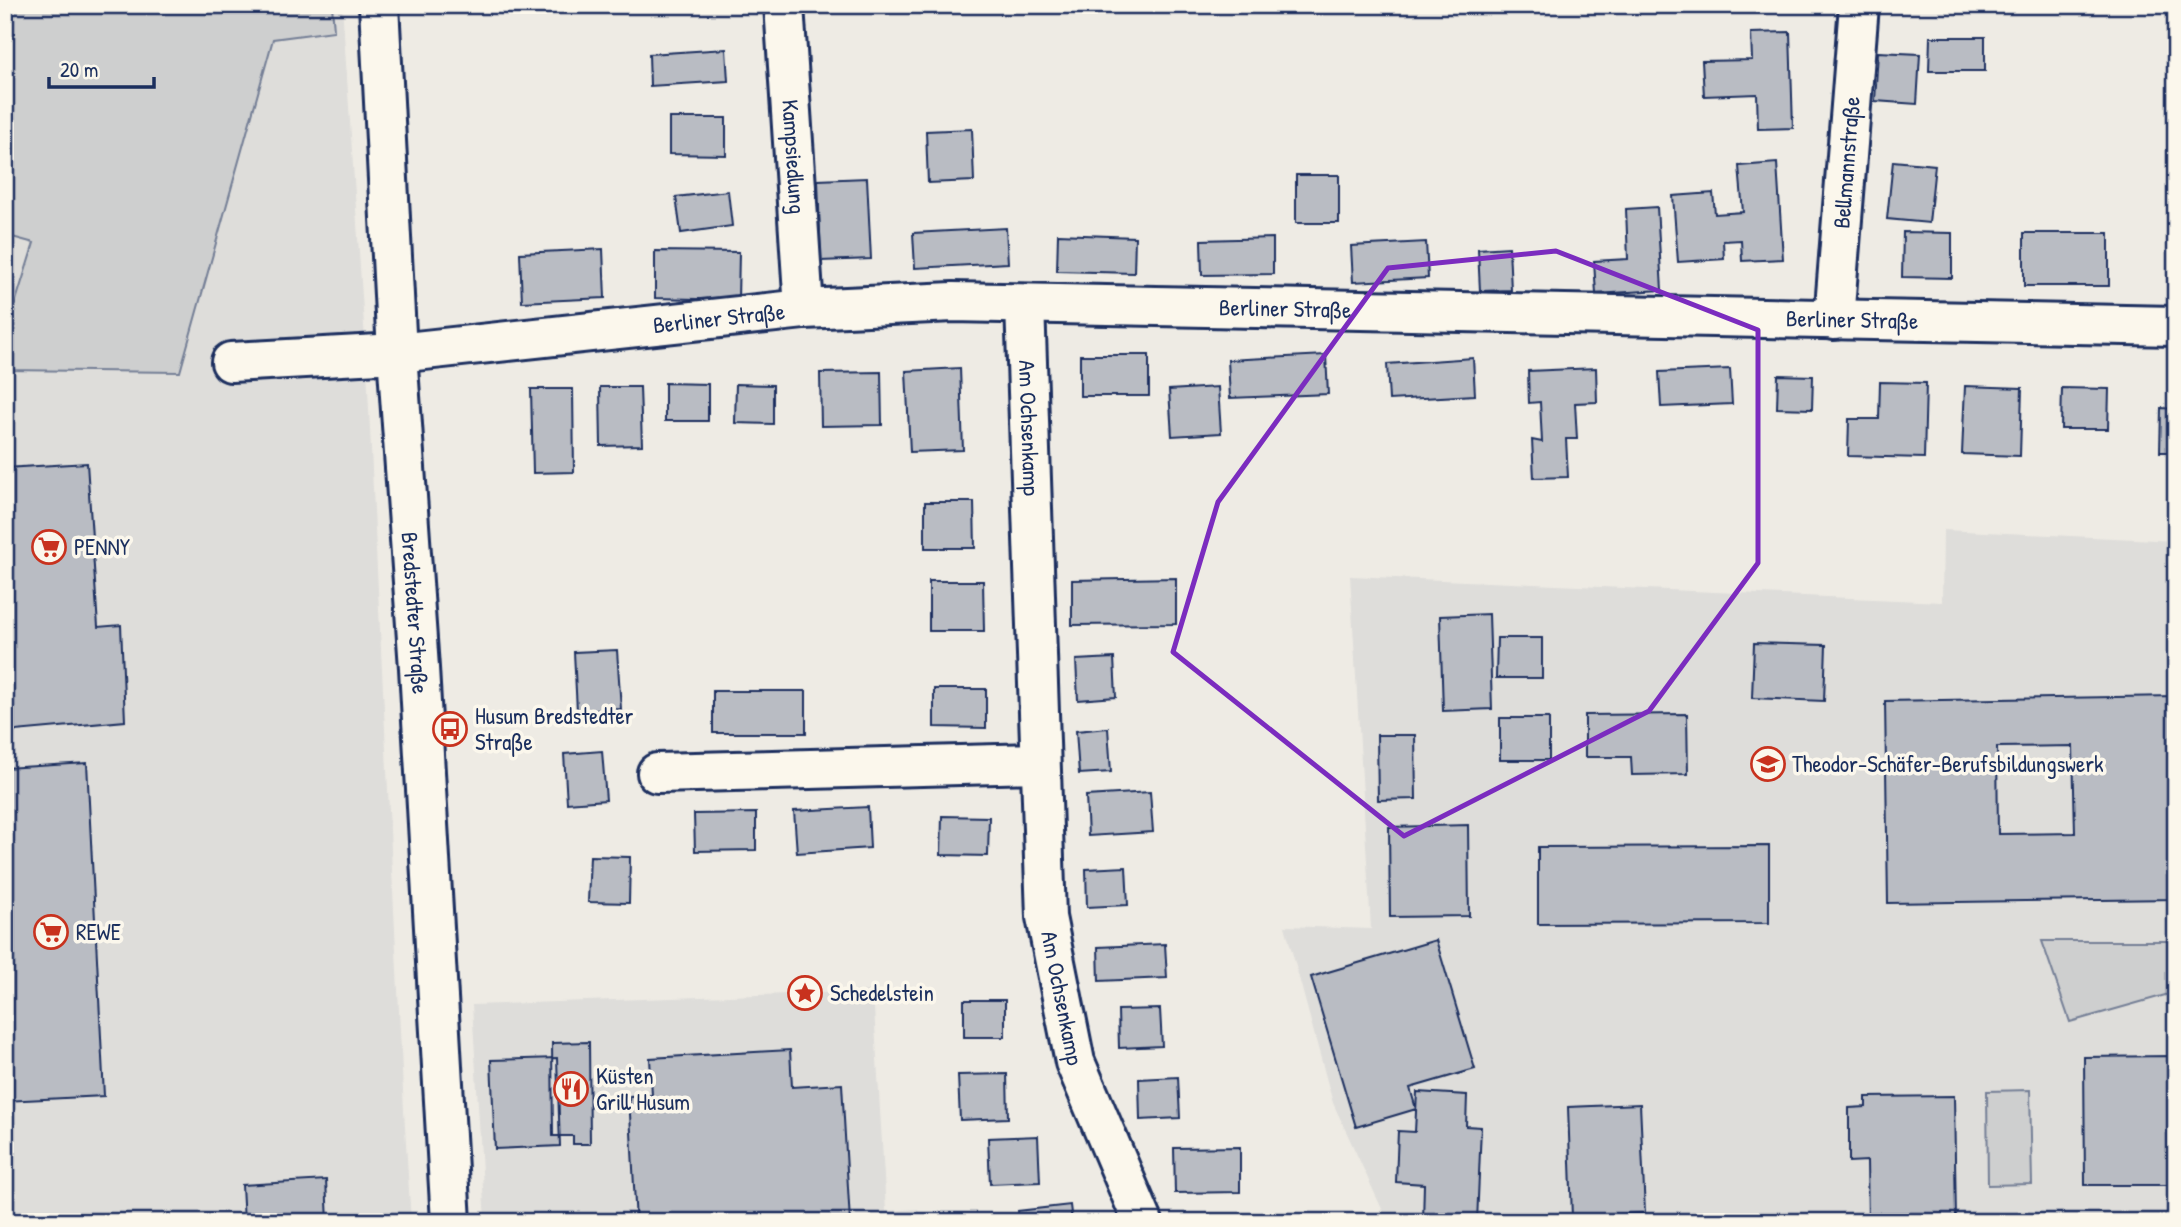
<svg xmlns="http://www.w3.org/2000/svg" width="2181" height="1227" font-family="'Patrick Hand',sans-serif">
  <rect width="100%" height="100%" fill="#eeebe4"/>
  <filter id="ink" filterUnits="userSpaceOnUse"><feTurbulence type="fractalNoise" baseFrequency=".0143" numOctaves="2"/><feDisplacementMap in="SourceGraphic" scale="14" xChannelSelector="R" yChannelSelector="G"/><feConvolveMatrix kernelMatrix="1 2 1 2 8 2 1 2 1" color-interpolation-filters="sRGB"/></filter>
  <g filter="url(#ink)">
    <!-- built -->
    <path fill="#deddda" d="M5 5H342L367 369 404 1111 411 1222H5Z
      M1943 530 2176 541V1222H1388L1333 1103 1285 926 1371 929 1350 576 1942 602Z
      M873 991 886 1211 918 1209 919 1222H485L472 1005Z"/>
    <!-- green -->
    <path fill="#cecfcf" stroke="#747f96" stroke-width="2" d="M5 5H332L334 31 273 39 180 372 5 370V336L34 243 5 235Z
      M2042 941H2176V992L2070 1022Z
      M2030 1090 2032 1184 1988 1185 1987 1091Z"/>
    <!-- building -->
    <path fill="#b9bcc3" stroke="#1b2f5e" stroke-width="2" fill-rule="evenodd" d="M651 5H724V9H651Z
      M1790 32 1793 128 1758 129 1757 94 1704 96 1702 61 1752 60 1751 33Z
      M1930 37H1985V71H1929Z
      M726 49 728 81 650 86 649 54Z
      M1878 52 1920 54 1917 104 1875 101Z
      M669 118H726V155L669 154Z
      M972 129 974 181 928 183 926 131Z
      M1893 161 1935 165 1929 223 1887 219Z
      M1777 163 1783 259 1742 261 1741 240 1723 241 1724 259 1678 262 1673 196 1713 193 1715 214 1743 212 1739 166Z
      M1296 175H1339V223H1296Z
      M867 178 871 259 821 261 818 180Z
      M728 191 732 226 681 233 676 197Z
      M1657 207 1662 290 1596 294 1594 261 1628 259 1626 209Z
      M1006 228 1008 263 915 268 913 233Z
      M1903 232 1952 233V278L1902 277Z
      M2024 233H2109V286H2024Z
      M1058 234 1135 237 1134 273 1057 271Z
      M1273 238V274L1202 275 1201 240Z
      M1426 242 1428 278 1353 282 1351 246Z
      M1509 247 1511 290 1480 291 1478 249Z
      M603 249 605 298 522 302 520 253Z
      M655 251 739 252 738 300 655 298Z
      M1080 355H1149V396H1080Z
      M1326 355 1328 394 1230 398 1228 360Z
      M1473 358 1475 395 1389 400 1387 364Z
      M960 368 963 450 910 452 906 371Z
      M1596 368 1597 402 1575 403 1577 439H1566L1568 477 1534 478 1532 440 1542 442 1540 402 1529 403 1528 371Z
      M1730 369 1732 404 1661 407 1659 372Z
      M881 372 882 425 821 426 820 373Z
      M1778 375 1813 376 1812 409 1777 408Z
      M1880 382 1926 383 1924 458 1848 456 1849 419H1879Z
      M665 383 708 384V421H665Z
      M736 384 773 385V424L735 423Z
      M1965 386 2022 388 2020 456 1962 454Z
      M600 387H640L642 445 601 446Z
      M1218 387 1221 433 1172 436 1169 390Z
      M2062 388 2109 389 2108 429H2061Z
      M531 389H573L574 472 533 473Z
      M2161 408 2176 409V452H2160Z
      M87 463 98 627 121 625 125 721 5 732V468Z
      M925 502H974L975 548H925Z
      M1176 578V624L1072 625V580Z
      M929 581H983L984 631H929Z
      M1489 614 1492 709 1443 711 1440 616Z
      M1497 638H1542V678H1496Z
      M1754 643 1826 645 1824 701 1752 698Z
      M617 650 621 709 577 711 574 652Z
      M1114 658 1116 697 1078 700 1076 660Z
      M934 689H986V728L934 727Z
      M713 691H806V733H713Z
      M2176 696V899L1888 903 1885 701ZM2073 746 2075 833 1998 834 1997 747Z
      M1687 714 1688 774 1632 775 1631 757H1585V715Z
      M1500 718H1549V760H1500Z
      M1108 728 1111 772 1079 774 1076 731Z
      M1377 735H1415L1416 799 1378 800Z
      M602 751 606 800 567 803 564 754Z
      M87 763 104 1096 5 1101V768Z
      M1150 792 1153 832 1088 836 1086 796Z
      M868 807 870 848 797 853 794 811Z
      M756 813V850L695 851 694 814Z
      M942 816 989 817 988 856 941 855Z
      M1468 825 1469 916 1390 917 1389 827Z
      M1769 846V923L1538 924V847Z
      M590 856 630 857 629 903 588 902Z
      M1126 867 1128 905 1087 907 1086 869Z
      M1436 940 1475 1069 1410 1088 1416 1109 1356 1127 1311 977Z
      M1165 944 1167 978 1099 981 1098 947Z
      M964 1000H1005V1037H964Z
      M1160 1009 1162 1046 1119 1048 1118 1010Z
      M589 1042 590 1144H573V1136H553L552 1043Z
      M790 1050 792 1087 842 1084 850 1222H636L629 1096 652 1095 650 1058Z
      M2171 1056V1108H2176V1167H2172V1185H2085L2084 1057Z
      M557 1058 560 1146 495 1149 491 1060Z
      M1007 1074 1008 1118 960 1120 958 1075Z
      M1178 1077 1180 1118 1140 1120 1139 1079Z
      M1417 1092 1467 1095 1466 1126 1481 1127 1477 1222H1423L1424 1184 1396 1182 1398 1131 1415 1132Z
      M1954 1096 1956 1221 2025 1220V1222H1868L1867 1161 1849 1162V1108L1866 1107V1097Z
      M1640 1104 1645 1213 1572 1217 1568 1107Z
      M1038 1136 1040 1182 990 1184 988 1138Z
      M1240 1147V1192L1175 1193 1174 1148Z
      M326 1180 328 1222H244L242 1185Z
      M1070 1205 1072 1222H1019L1018 1211Z"/>
    <g fill="none" stroke-linecap="round" stroke-linejoin="round">
      <!-- minor casing -->
      <g stroke="#1b2f5e" stroke-width="44">
        <g id="minor">
          <path id="s1" d="M784 5 804 309"/>
          <path id="s2" d="M1025 304 1046 917 1075 1062 1143 1222"/>
          <path id="s3" d="M1834 320 1859 5"/>
          <path id="s4" d="M231 362 397 353 804 309 953 302 2176 326"/>
          <path d="M657 773 1040 763"/>
        </g>
      </g>
      <!-- major casing -->
      <g stroke="#1b2f5e" stroke-width="44">
        <g id="major">
          <path id="s5" d="M379 5 397 353 419 668 451 1222"/>
        </g>
      </g>
      <!-- minor -->
      <use href="#minor" stroke="#fbf7ec" stroke-width="38"/>
      <!-- major -->
      <use href="#major" stroke="#fbf7ec" stroke-width="38"/>
    </g>
  </g>
  <!-- marked area -->
  <path fill="none" stroke="#7b2cbf" stroke-width="5" stroke-linejoin="round" d="M1556 251 1758 330V563L1649 711 1404 836 1173 652 1218 502 1388 268Z"/>
  <!-- icons -->
  <defs>
    <g id="supermarket-ring" transform="scale(1.75)"><circle r="9.5" fill="#fbf7ec" stroke="#c8321e" stroke-width="1.5"/><path d="M-6-5.5h2.5l.6 2H6L4.5 2H-2.5L-4.4-4H-6ZM-1.5 3.2a1.3 1.3 0 1 0 .1 0ZM3 3.2a1.3 1.3 0 1 0 .1 0Z" fill="#c8321e"/></g>
    <g id="bus-ring" transform="scale(1.75)"><circle r="9.5" fill="#fbf7ec" stroke="#c8321e" stroke-width="1.5"/><path d="M-5-6H5V4H4V6H2V4H-2V6H-4V4H-5ZM-3.5-4V0h7V-4ZM-3.5 1.2v1.5H-2V1.2ZM2 1.2v1.5H3.5V1.2Z" fill="#c8321e"/></g>
    <g id="school-ring" transform="scale(1.75)"><circle r="9.5" fill="#fbf7ec" stroke="#c8321e" stroke-width="1.5"/><path d="M0-5L7-2L0 1L-7-2ZM-4 1L0 2.5L4 1V4Q0 6-4 4Z" fill="#c8321e"/></g>
    <g id="sight-ring" transform="scale(1.75)"><circle r="9.5" fill="#fbf7ec" stroke="#c8321e" stroke-width="1.5"/><path d="M0-6L1.8-2.2L6-1.7L2.9 1.2L3.7 5.4L0 3.3L-3.7 5.4L-2.9 1.2L-6-1.7L-1.8-2.2Z" fill="#c8321e"/></g>
    <g id="restaurant-ring" transform="scale(1.75)"><circle r="9.5" fill="#fbf7ec" stroke="#c8321e" stroke-width="1.5"/><path d="M-5-6h1v4h1v-4h1v4h1v-4h1v5L-1.5 .5V6h-2V.5L-5-1ZM5-6V6H3V1.5H1.5Q1.5-4 5-6Z" fill="#c8321e"/></g>
  </defs>
  <g fill-rule="evenodd">
    <use href="#supermarket-ring" x="49" y="547"/>
    <use href="#bus-ring" x="450" y="729"/>
    <use href="#school-ring" x="1768" y="764"/>
    <use href="#supermarket-ring" x="51" y="932"/>
    <use href="#sight-ring" x="805" y="993"/>
    <use href="#restaurant-ring" x="571" y="1089"/>
  </g>
  <g text-anchor="middle" stroke-width="7" stroke-linejoin="round" paint-order="stroke">
    <!-- street labels -->
    <g font-size="23" fill="#1b2f5e" stroke="#fbf7ec">
      <text dy="8" stroke="none"><textPath href="#s1" startOffset="152">Kampsiedlung</textPath></text>
      <text dy="8" stroke="none"><textPath href="#s3" startOffset="158">Bellmannstraße</textPath></text>
      <text dy="8" stroke="none"><textPath href="#s4" startOffset="1057">Berliner Straße</textPath></text>
      <text dy="8" stroke="none"><textPath href="#s4" startOffset="490">Berliner Straße</textPath></text>
      <text dy="8" stroke="none"><textPath href="#s4" startOffset="1624">Berliner Straße</textPath></text>
      <text dy="8" stroke="none"><textPath href="#s2" startOffset="124">Am Ochsenkamp</textPath></text>
      <text dy="8" stroke="none"><textPath href="#s5" startOffset="609">Bredstedter Straße</textPath></text>
      <text dy="8" stroke="none"><textPath href="#s2" startOffset="696">Am Ochsenkamp</textPath></text>
    </g>
    <!-- poi labels -->
    <g font-size="23" fill="#1b2f5e" stroke="#fbf7ec" text-anchor="start">
      <text x="74" y="555">PENNY</text>
      <text x="475" y="724">Husum Bredstedter<tspan x="475" dy="26">Straße</tspan></text>
      <text x="1792" y="772">Theodor-Schäfer-Berufsbildungswerk</text>
      <text x="76" y="940">REWE</text>
      <text x="830" y="1001">Schedelstein</text>
      <text x="596" y="1084">Küsten<tspan x="596" dy="26">Grill Husum</tspan></text>
    </g>
  </g>
  <!-- margin -->
  <rect width="2181" height="1227" fill="none" stroke="#fbf7ec" stroke-width="28"/>
  <rect x="14" y="14" width="2153" height="1199" fill="none" stroke="#1b2f5e" stroke-width="2.5" filter="url(#ink)"/>
  <!-- scale -->
  <path d="M49 77v10h105v-10" fill="none" stroke="#1b2f5e" stroke-width="3.5"/>
  <text x="60" y="77" font-size="21" fill="#1b2f5e" stroke="#fbf7ec" stroke-width="5" paint-order="stroke">20 m</text>
</svg>
